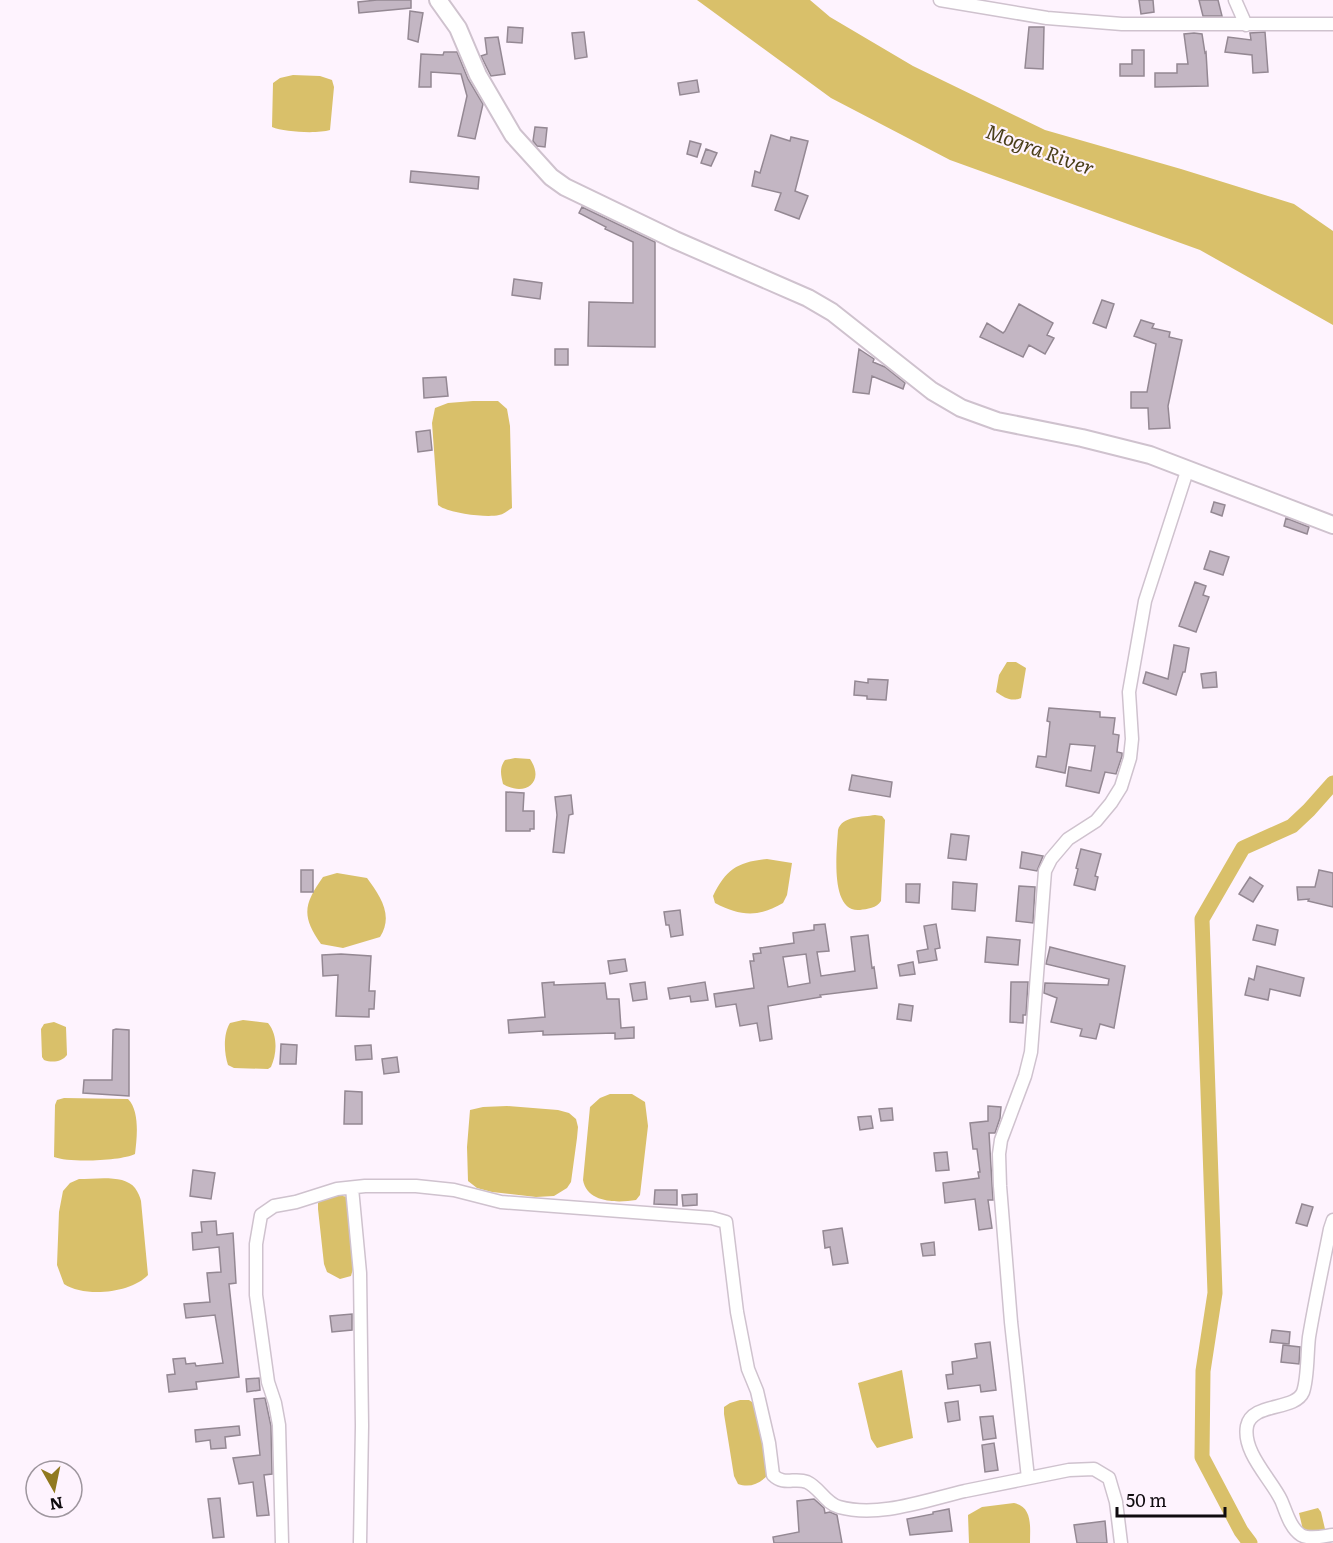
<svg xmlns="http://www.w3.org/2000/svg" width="1333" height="1543" font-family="Literata,serif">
  <rect width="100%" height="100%" fill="#fef3fe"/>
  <!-- water -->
  <path fill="#d9c06a" d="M697 0H810L830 17 913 66 1045 130 1181 169 1294 204 1333 231V325L1200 250 950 160 831 98Z
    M293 75 320 76 332 80 334 87 330 130C317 134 284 132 272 127L273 83 280 78Z
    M473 401H498L507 409 510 426 512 508C508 510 504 514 499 515 486 518 447 513 438 505L432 423 435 408 448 403Z
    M1007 662H1016L1026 668 1021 698C1011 702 1005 698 996 692L999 675Z
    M515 758 530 759C546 783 524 797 503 784 501 775 499 768 505 760Z
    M875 815 882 816 885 820 881 901C877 908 867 909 860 910 829 913 837 849 838 830 842 816 862 817 875 815Z
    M767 859 792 863 787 895 783 903C758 918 740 916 715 903L713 896C726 869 738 862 767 859Z
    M337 873 367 878C380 896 394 915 380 937L343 948 321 944C301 916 304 904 323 877Z
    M243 1020 268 1023C278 1035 277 1054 271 1067L268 1069 234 1068 228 1065C224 1053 223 1034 230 1023Z
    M54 1022 66 1027 67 1055C62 1062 52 1063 44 1060L42 1057 41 1029 44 1024Z
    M610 1094H632L645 1102 648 1126 640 1195 636 1200C617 1203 587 1203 583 1180L590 1107 600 1098Z
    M64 1098 128 1099C140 1111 137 1138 135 1154 121 1161 69 1163 54 1157L55 1105 57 1100Z
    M507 1106 558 1110 569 1113 576 1119 578 1127 577 1138 571 1182 567 1188 554 1196 536 1197 492 1192 477 1188 468 1181 467 1147 470 1110 483 1107Z
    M79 1179C95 1179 125 1174 135 1188 138 1192 140 1197 141 1201L148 1275C131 1293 85 1298 64 1284L57 1265 59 1212 63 1191 70 1183Z
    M337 1195 348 1197 354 1265 351 1276 340 1279 327 1272 324 1264 318 1209V1203L323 1198Z
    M902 1370 913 1438 877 1448 871 1439 858 1383Z
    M740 1400H749L755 1404 761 1426 768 1475C759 1484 750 1488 738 1484L734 1476 724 1414V1407L730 1403Z
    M1014 1503C1033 1507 1030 1527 1030 1543H969L968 1515 982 1507Z
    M1318 1508 1321 1512 1325 1529 1313 1534 1303 1530 1299 1513Z"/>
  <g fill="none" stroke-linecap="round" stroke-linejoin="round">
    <!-- canal -->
    <path stroke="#d9c06a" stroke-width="15" d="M1250 1543 1241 1531 1202 1457 1203 1371 1215 1293 1202 919 1243 848 1292 826 1309 810 1333 783"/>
  </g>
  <!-- building -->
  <path fill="#c3b6c3" stroke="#948893" stroke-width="1.5" fill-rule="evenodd" d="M377 0H411V8L359 13 358 2Z
    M1139 0H1153L1154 12 1141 14Z
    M1199 0H1218L1222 16H1203Z
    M410 11 423 13 418 42 408 39Z
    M508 27 523 28 522 43 507 42Z
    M1029 27H1044L1043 69 1025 68Z
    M584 32 587 57 575 59 572 33Z
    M1265 32 1268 72 1253 73 1252 55 1225 52 1228 37 1251 40 1250 33Z
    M1194 33 1202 34 1205 53 1206 52 1208 86 1155 87V73H1177V64H1188L1184 34Z
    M498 37 505 74 491 76 481 56 487 54 485 38Z
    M1132 50H1144V76H1120V64H1132Z
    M444 52H457L468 79 483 104 475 139 458 136 467 96 461 74 431 72V87H419L421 54 443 55Z
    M697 80 699 92 680 95 678 83Z
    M535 127 547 128 545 147 537 146 533 141Z
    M771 135 790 141 791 137 808 141 795 191 808 196 799 219 775 210 781 193 752 186 755 171 760 173Z
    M690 141 701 144 697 157 687 154Z
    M706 149 717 153 711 166 701 163Z
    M411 171 479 177 478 189 410 182Z
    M582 207 655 242V347L588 346 589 302 633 303V242L605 229 606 227 579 213Z
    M514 279 542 283 540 299 512 295Z
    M1102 300 1114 304 1106 328 1093 323Z
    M1019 304 1053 323 1047 335 1054 338 1045 354 1029 345 1023 357 980 337 987 323 1003 333 1005 331Z
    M1141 320 1154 324 1152 328 1170 332 1169 337 1182 340 1168 406 1170 428 1149 429 1148 408H1131V392H1147L1156 344 1134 336Z
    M555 349H568V365H555Z
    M859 349 874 359 873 362 885 367 905 383 903 389 872 376 869 394 853 392Z
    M446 377 448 396 424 398 423 378Z
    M430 430 432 450 418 452 416 432Z
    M1214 502 1225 505 1222 516 1211 512Z
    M1286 518 1309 527 1307 534 1284 526Z
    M1210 551 1229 557 1223 575 1204 569Z
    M1195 582 1206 586 1203 595 1209 597 1196 632 1179 626Z
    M1174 645 1189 648 1185 672H1183L1176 695 1143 683 1146 672 1168 679Z
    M1216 672 1217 687 1203 688 1201 674Z
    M868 679 888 680 886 700 867 699V696L854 695 855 681 868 683Z
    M1049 708 1100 712V717L1115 718 1113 734 1119 735 1117 752 1122 753V756L1116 774 1105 772 1099 793 1066 786 1069 767 1091 771 1095 746 1070 744 1065 773 1036 767 1038 756 1046 757 1050 722 1047 721Z
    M852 775 892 782 890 797 849 790Z
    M506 792 524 793 523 811H534V829H530V831H506Z
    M571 795 573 814 569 815 564 853 553 852 557 815 555 797Z
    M951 834 969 836 966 860 948 858Z
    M1081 849 1101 854 1095 876 1098 877 1095 890 1074 885 1078 869 1076 868Z
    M1022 852 1043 856 1037 871 1020 868Z
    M301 870H313V892H301Z
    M1319 870 1333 873V907L1308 901 1309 899 1298 900 1297 887H1315Z
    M1250 877 1263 886 1253 902 1239 894Z
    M953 882 977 884 975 911 952 909Z
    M906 884H920L919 903 906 902Z
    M1019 886 1035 887 1033 923 1016 921Z
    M680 910 683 935 671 937 669 925H666L664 912Z
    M825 924 829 951 817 952 821 976 855 971 851 937 868 935 872 968 874 967 877 988 820 995 821 997 768 1006 772 1039 760 1041 757 1023 740 1026 736 1004 716 1007 714 994 754 988 750 961H754L753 954 761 953 760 948 794 943 793 933 814 930V925ZM806 954 810 983 788 987 783 957Z
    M936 924 940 948 935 949 937 960 919 963 917 951 928 949 924 926Z
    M1257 925 1278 930 1275 945 1253 940Z
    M987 937 1020 940 1018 965 985 962Z
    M1050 947 1125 966 1114 1028 1100 1024 1096 1039 1080 1036 1082 1029 1051 1022 1057 998 1044 993 1045 983 1108 985 1109 979 1046 964Z
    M341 954 371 956 369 991H375L374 1009H369V1017L336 1016 338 975 323 976 322 955Z
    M625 959 627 971 610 974 608 961Z
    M913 962 915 974 900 976 898 965Z
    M1257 966 1304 978 1300 996 1270 989 1268 1000 1245 995 1249 978 1254 980Z
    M554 982V985L605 983 607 999H619L621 1028 634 1027V1038L615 1039V1033L543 1035V1031L509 1033 508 1020 545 1017 542 983Z
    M645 982 647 999 633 1001 630 984Z
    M705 982 708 1000 691 1002 690 996 670 999 668 988Z
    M1011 982H1028L1026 1015H1023V1023L1010 1022Z
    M899 1004 913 1006 911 1021 897 1019Z
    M116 1029 129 1030V1096L83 1093 84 1080H112L113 1030Z
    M281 1044 297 1045 296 1064H280Z
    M371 1045 372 1059 356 1060 355 1046Z
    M397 1057 399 1072 384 1074 382 1059Z
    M345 1091 362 1092V1124H344Z
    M988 1106 1001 1107 1000 1118 995 1133H989L993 1200H988L992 1228 979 1230 975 1199 945 1203 943 1183 979 1178 978 1172H980L977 1149H973L970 1123 988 1121Z
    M892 1108 893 1120 881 1121 879 1109Z
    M871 1116 873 1128 860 1130 858 1117Z
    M947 1152 949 1170 936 1171 934 1153Z
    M193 1170 215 1173 211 1199 190 1196Z
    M655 1190H677V1205L654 1204Z
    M697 1194V1205L683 1206 682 1195Z
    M1302 1204 1313 1207 1307 1226 1296 1223Z
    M216 1221 217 1235 233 1233 236 1283 229 1284 239 1377 196 1382 197 1389 169 1392 167 1375 175 1374 173 1359 185 1358 186 1364 195 1363 196 1366 223 1363 215 1315 186 1318 184 1304 210 1302 207 1273 221 1272 219 1247 193 1250 192 1233 202 1232 201 1222Z
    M842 1228 848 1263 833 1265 830 1247 825 1248 823 1231Z
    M934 1242 935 1255 923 1256 921 1244Z
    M352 1314V1330L332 1332 330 1316Z
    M1272 1330 1290 1332 1289 1344 1270 1342Z
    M990 1342 996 1390 981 1392 980 1385 948 1389 946 1375 953 1374 952 1362 977 1358 975 1344Z
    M1283 1345 1300 1347 1299 1364 1281 1362Z
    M259 1378 260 1390 247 1392 246 1379Z
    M265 1398 271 1426 272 1474 264 1475 269 1515 257 1516 253 1482 239 1484 233 1458 260 1455 254 1399Z
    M958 1401 960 1420 948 1422 945 1403Z
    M993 1416 996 1438 983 1440 980 1417Z
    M239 1426 240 1435 225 1437 226 1448 211 1449 210 1440 196 1442 195 1430Z
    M994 1443 998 1470 985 1472 982 1445Z
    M220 1498 224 1537 213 1538 208 1499Z
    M814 1499 824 1508 825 1513 830 1512 837 1515 842 1543H774L773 1537 799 1532 797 1501Z
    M949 1509 952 1531 910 1535 907 1519 933 1514V1512Z
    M1105 1521 1107 1543H1077L1074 1525Z"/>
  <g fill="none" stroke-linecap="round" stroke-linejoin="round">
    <!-- street casing -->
    <g stroke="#cfc2ce" stroke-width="15">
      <path id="street" d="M940 0 1047 18 1122 24H1333
        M1235 0 1246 25
        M352 1188 360 1273 362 1426 360 1543
        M1333 1220 1330 1229C1323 1265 1315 1301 1309 1337 1307 1353 1308 1378 1303 1392 1295 1411 1252 1402 1247 1426 1242 1452 1271 1479 1281 1500 1286 1511 1290 1528 1301 1535 1310 1540 1324 1536 1333 1535
        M1028 1478 1011 1322 1000 1186 999 1154 1001 1140 1025 1076 1031 1052 1045 871 1051 859 1068 839 1096 821 1111 803 1121 787 1130 758 1132 739 1129 692 1145 601 1188 468
        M282 1543 279 1425 275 1403 268 1382 256 1295V1244L261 1215 274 1206 296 1202 337 1189 365 1186H416L454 1190 501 1202 712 1218 726 1222 737 1312 748 1369 757 1391 769 1443 773 1475C784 1486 795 1477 807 1482 820 1488 825 1503 839 1507 879 1518 926 1500 965 1491 1000 1484 1034 1477 1069 1470L1094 1469 1109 1478 1116 1502 1121 1543"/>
    </g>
    <!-- secondary casing -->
    <g stroke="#cfc2ce" stroke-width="20">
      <path id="secondary" d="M438 0 458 28 478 75 513 135 551 177 565 187 675 240 808 298 832 312 932 391 961 408 997 421 1082 438 1150 455 1333 525"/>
    </g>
    <!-- street -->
    <use href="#street" stroke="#fff" stroke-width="12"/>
    <!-- secondary -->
    <use href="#secondary" stroke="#fff" stroke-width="16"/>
  </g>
  <g text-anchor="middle" stroke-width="4.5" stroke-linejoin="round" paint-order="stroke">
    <!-- water labels -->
    <g font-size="20" font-style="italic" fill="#4a3f1a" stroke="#fef3fe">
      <text transform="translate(1040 150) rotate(20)" y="7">Mogra River</text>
    </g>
  </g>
  <!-- north arrow -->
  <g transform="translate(54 1489) rotate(171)"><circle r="28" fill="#fef3fe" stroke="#9e969e" stroke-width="1.5"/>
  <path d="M0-4.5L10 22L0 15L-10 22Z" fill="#90791f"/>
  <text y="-9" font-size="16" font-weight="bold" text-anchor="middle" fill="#0f0b0f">N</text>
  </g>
  <!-- scale -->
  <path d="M1117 1507v9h108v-9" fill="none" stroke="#0f0b0f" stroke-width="3"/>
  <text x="1126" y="1507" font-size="18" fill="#0f0b0f" stroke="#fef3fe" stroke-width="4.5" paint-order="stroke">50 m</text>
</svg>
